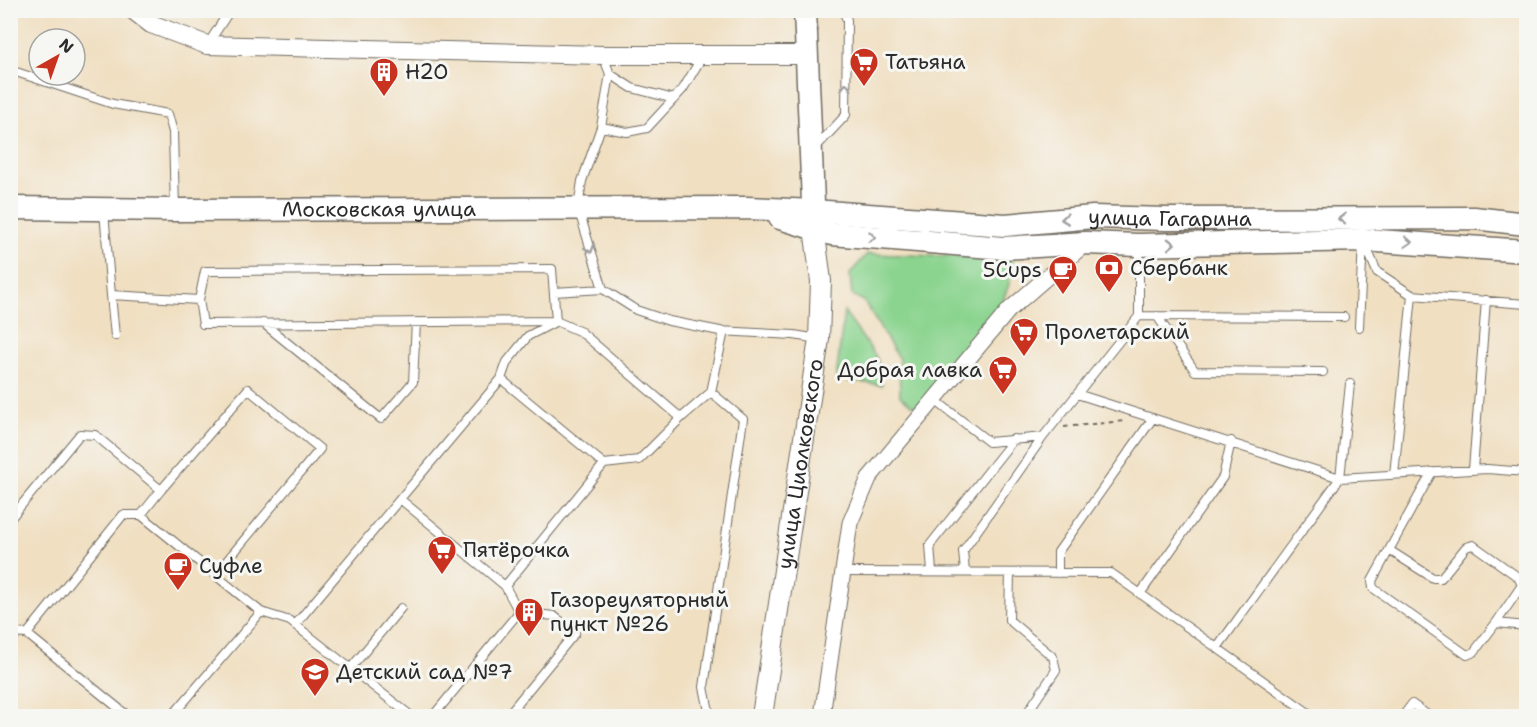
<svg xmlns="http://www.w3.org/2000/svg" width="1537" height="727" font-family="'Shantell Sans',sans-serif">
  <rect width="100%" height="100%" fill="#f6f6f2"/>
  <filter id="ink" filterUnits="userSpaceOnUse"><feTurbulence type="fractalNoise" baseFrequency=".0167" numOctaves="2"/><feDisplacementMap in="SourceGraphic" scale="12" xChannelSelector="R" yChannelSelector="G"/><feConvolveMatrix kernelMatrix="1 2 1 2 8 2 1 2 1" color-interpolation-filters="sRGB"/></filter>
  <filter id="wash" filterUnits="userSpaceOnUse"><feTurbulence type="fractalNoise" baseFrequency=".008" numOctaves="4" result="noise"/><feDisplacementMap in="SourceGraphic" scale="24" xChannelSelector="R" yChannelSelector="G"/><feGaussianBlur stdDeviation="1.35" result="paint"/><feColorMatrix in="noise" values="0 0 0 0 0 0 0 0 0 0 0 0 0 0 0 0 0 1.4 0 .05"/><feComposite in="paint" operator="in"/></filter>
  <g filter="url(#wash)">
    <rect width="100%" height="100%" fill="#f0dfc1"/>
    <!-- green -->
    <path fill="#8bd48f" stroke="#5b805d" stroke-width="1.5" d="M867 254 1013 258 1009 284 1001 306 924 404 913 406 900 396 899 359 864 301 852 295 850 274Z
      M844 312 877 358 882 385 836 379Z"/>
  </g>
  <g filter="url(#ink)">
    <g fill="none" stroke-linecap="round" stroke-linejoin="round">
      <!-- service casing -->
      <g stroke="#706a60" stroke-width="10">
        <path id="service" d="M10 20V23
          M208 44 230 10
          M603 56 610 74 601 127 627 132 647 128 683 89 702 57
          M10 70 113 104 168 114 173 132 175 209
          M610 74 632 88 674 99
          M601 127 582 181 578 208 603 289
          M816 147 846 115 847 20 843 10
          M104 211 111 295 199 300
          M1365 244 1377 272 1412 295 1526 304
          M554 292 603 289 636 310 669 321 720 331 794 335 818 339
          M111 295 115 336
          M1139 316 1344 317
          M1157 316 1195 371 1323 372
          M556 321 552 269 205 271 199 300 203 324 556 321 581 332 681 418 711 392
          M263 323 381 419 413 382 416 322
          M1359 327 1363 241
          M501 379 507 362 528 336 555 322
          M1077 394 1340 478 1350 384
          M935 400 989 442 1043 437 1139 316V246
          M604 464 639 460 681 418
          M1473 470 1486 300
          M1432 472 1372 581 1373 588 1467 655 1474 652 1496 623
          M1394 475 1412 295
          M161 490 248 389 320 449 215 575
          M400 499 501 379 604 464 505 586
          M10 519 80 434 95 435 161 490 141 515 261 612
          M1389 550 1433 578H1441L1466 547 1473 545 1518 577 1522 585 1496 623 1526 626
          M844 572 1111 573 1313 716
          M932 572 930 545 1014 439
          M965 572 963 551 1043 437
          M1010 573 1009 620 1053 657 1056 670 1025 716
          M1058 573V552L1153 418
          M1140 594 1223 477 1231 441
          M295 625 400 499 505 586 519 612 433 716
          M10 633 27 634 128 716
          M27 634 123 515H141
          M1217 648 1340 478 1487 469 1526 472
          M350 669 401 608
          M172 716 261 612 290 621 411 716
          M507 716 575 633 554 616 519 612
          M710 716 704 687 743 419 711 392 724 331
          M1403 716 1412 704 1429 716
          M1525 716 1526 714"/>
      </g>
      <!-- minor casing -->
      <g stroke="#706a60" stroke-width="17">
        <path id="minor" d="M822 716 850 523 869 478 1009 310 1086 243"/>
      </g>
      <!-- tertiary casing -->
      <g stroke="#706a60" stroke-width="20">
        <path id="tertiary" d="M133 10 151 24 207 45 602 55H808"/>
      </g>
      <!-- secondary casing -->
      <g stroke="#706a60" stroke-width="22">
        <g id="secondary">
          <path id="s1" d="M762 716 819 339 821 281 814 228"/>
        </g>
      </g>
      <!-- primary casing -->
      <g stroke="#706a60" stroke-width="25">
        <g id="primary">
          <path d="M805 10 814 227"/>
          <path id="s2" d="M10 208 175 210 747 208 813 211 1005 225 1093 217 1166 219 1474 218 1526 224"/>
          <path d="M780 218 832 234 1003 248 1086 243 1138 245 1363 240 1526 251"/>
        </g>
      </g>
      <!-- path -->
      <path stroke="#706a60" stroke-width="2" stroke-dasharray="4.5 4.5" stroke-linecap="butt" d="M1064 427 1124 421"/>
      <!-- service -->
      <use href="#service" stroke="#fff" stroke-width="8"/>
      <!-- minor -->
      <use href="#minor" stroke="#fff" stroke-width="15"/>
      <!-- tertiary -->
      <use href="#tertiary" stroke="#fff" stroke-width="18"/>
      <!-- secondary -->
      <use href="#secondary" stroke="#fff" stroke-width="20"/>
      <!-- primary -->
      <use href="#primary" stroke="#fff" stroke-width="22"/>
    </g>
    <!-- one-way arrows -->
    <defs><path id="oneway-chevron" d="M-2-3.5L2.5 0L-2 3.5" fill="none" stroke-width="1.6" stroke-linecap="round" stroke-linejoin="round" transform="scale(1.5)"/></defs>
    <g stroke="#a0a0a0">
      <use href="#oneway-chevron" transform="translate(846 87) rotate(-89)"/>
      <use href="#oneway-chevron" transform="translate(1065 219) rotate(174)"/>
      <use href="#oneway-chevron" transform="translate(1342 219) rotate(180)"/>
      <use href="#oneway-chevron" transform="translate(872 237) rotate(5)"/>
      <use href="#oneway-chevron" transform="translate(1408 242) rotate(3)"/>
      <use href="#oneway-chevron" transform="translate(1171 244) rotate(-1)"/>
      <use href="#oneway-chevron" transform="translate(590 249) rotate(73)"/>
    </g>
  </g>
  <!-- icons -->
  <defs>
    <g id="supermarket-pin" transform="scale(1.5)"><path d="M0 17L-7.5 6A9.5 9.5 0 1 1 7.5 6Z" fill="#c8321e" stroke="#f6f6f2"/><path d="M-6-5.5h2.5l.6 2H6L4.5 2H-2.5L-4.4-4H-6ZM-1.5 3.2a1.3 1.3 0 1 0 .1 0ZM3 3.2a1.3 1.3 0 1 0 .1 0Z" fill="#fff"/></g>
    <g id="building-pin" transform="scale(1.5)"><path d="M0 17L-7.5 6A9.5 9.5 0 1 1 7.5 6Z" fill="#c8321e" stroke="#f6f6f2"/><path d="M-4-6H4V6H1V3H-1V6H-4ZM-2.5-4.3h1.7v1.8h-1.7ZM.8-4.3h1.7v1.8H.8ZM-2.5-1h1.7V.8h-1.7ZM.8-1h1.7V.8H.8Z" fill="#fff"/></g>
    <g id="bank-pin" transform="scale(1.5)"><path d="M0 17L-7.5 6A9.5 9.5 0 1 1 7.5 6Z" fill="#c8321e" stroke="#f6f6f2"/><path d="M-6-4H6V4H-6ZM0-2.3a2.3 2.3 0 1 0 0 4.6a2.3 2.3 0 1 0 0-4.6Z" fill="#fff"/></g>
    <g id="cafe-pin" transform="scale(1.5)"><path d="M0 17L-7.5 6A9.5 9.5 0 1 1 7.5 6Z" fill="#c8321e" stroke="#f6f6f2"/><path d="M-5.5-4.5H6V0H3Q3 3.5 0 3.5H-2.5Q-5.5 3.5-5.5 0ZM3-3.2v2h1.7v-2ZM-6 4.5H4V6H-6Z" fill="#fff"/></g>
    <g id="school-pin" transform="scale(1.5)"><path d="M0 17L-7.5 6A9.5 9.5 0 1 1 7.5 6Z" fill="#c8321e" stroke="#f6f6f2"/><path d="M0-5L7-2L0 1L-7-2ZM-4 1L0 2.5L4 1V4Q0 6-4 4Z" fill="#fff"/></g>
  </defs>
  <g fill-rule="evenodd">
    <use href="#supermarket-pin" x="864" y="62"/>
    <use href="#building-pin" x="384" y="72"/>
    <use href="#bank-pin" x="1109" y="268"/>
    <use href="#cafe-pin" x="1063" y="270"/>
    <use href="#supermarket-pin" x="1024" y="332"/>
    <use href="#supermarket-pin" x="1003" y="370"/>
    <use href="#supermarket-pin" x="442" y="550"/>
    <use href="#cafe-pin" x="178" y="566"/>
    <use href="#building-pin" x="529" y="612"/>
    <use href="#school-pin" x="315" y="672"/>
  </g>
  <g text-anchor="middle" stroke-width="6" stroke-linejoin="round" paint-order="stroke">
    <!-- poi labels -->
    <g font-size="21" fill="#2b2b2b" stroke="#f6f6f2" text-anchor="start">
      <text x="885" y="69">Татьяна</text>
      <text x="405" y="79">Н2О</text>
      <text x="1130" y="275">Сбербанк</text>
      <text x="1042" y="277" text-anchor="end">5Cups</text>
      <text x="1045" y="339">Пролетарский</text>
      <text x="982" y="377" text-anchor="end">Добрая лавка</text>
      <text x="463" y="557">Пятёрочка</text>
      <text x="199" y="573">Суфле</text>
      <text x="550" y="607">Газореуляторный<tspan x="550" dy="24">пункт №26</tspan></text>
      <text x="336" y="679">Детский сад №7</text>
    </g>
    <!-- street labels -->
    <g font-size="21" fill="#2b2b2b" stroke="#f6f6f2">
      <text dy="7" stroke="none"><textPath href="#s2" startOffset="369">Московская улица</textPath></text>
      <text dy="7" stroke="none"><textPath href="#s2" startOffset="1161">улица Гагарина</textPath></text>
      <text dy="7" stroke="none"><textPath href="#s1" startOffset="255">улица Циолковского</textPath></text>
    </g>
  </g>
  <!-- margin -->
  <rect width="1537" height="727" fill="none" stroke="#f6f6f2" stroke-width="36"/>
  <!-- north arrow -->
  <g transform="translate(57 57) rotate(40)"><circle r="28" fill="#f6f6f2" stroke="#a5a5a2" stroke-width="1.5"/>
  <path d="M0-4.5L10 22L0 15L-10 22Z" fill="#c8321e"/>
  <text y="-9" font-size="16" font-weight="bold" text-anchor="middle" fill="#2b2b2b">N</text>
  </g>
</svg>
